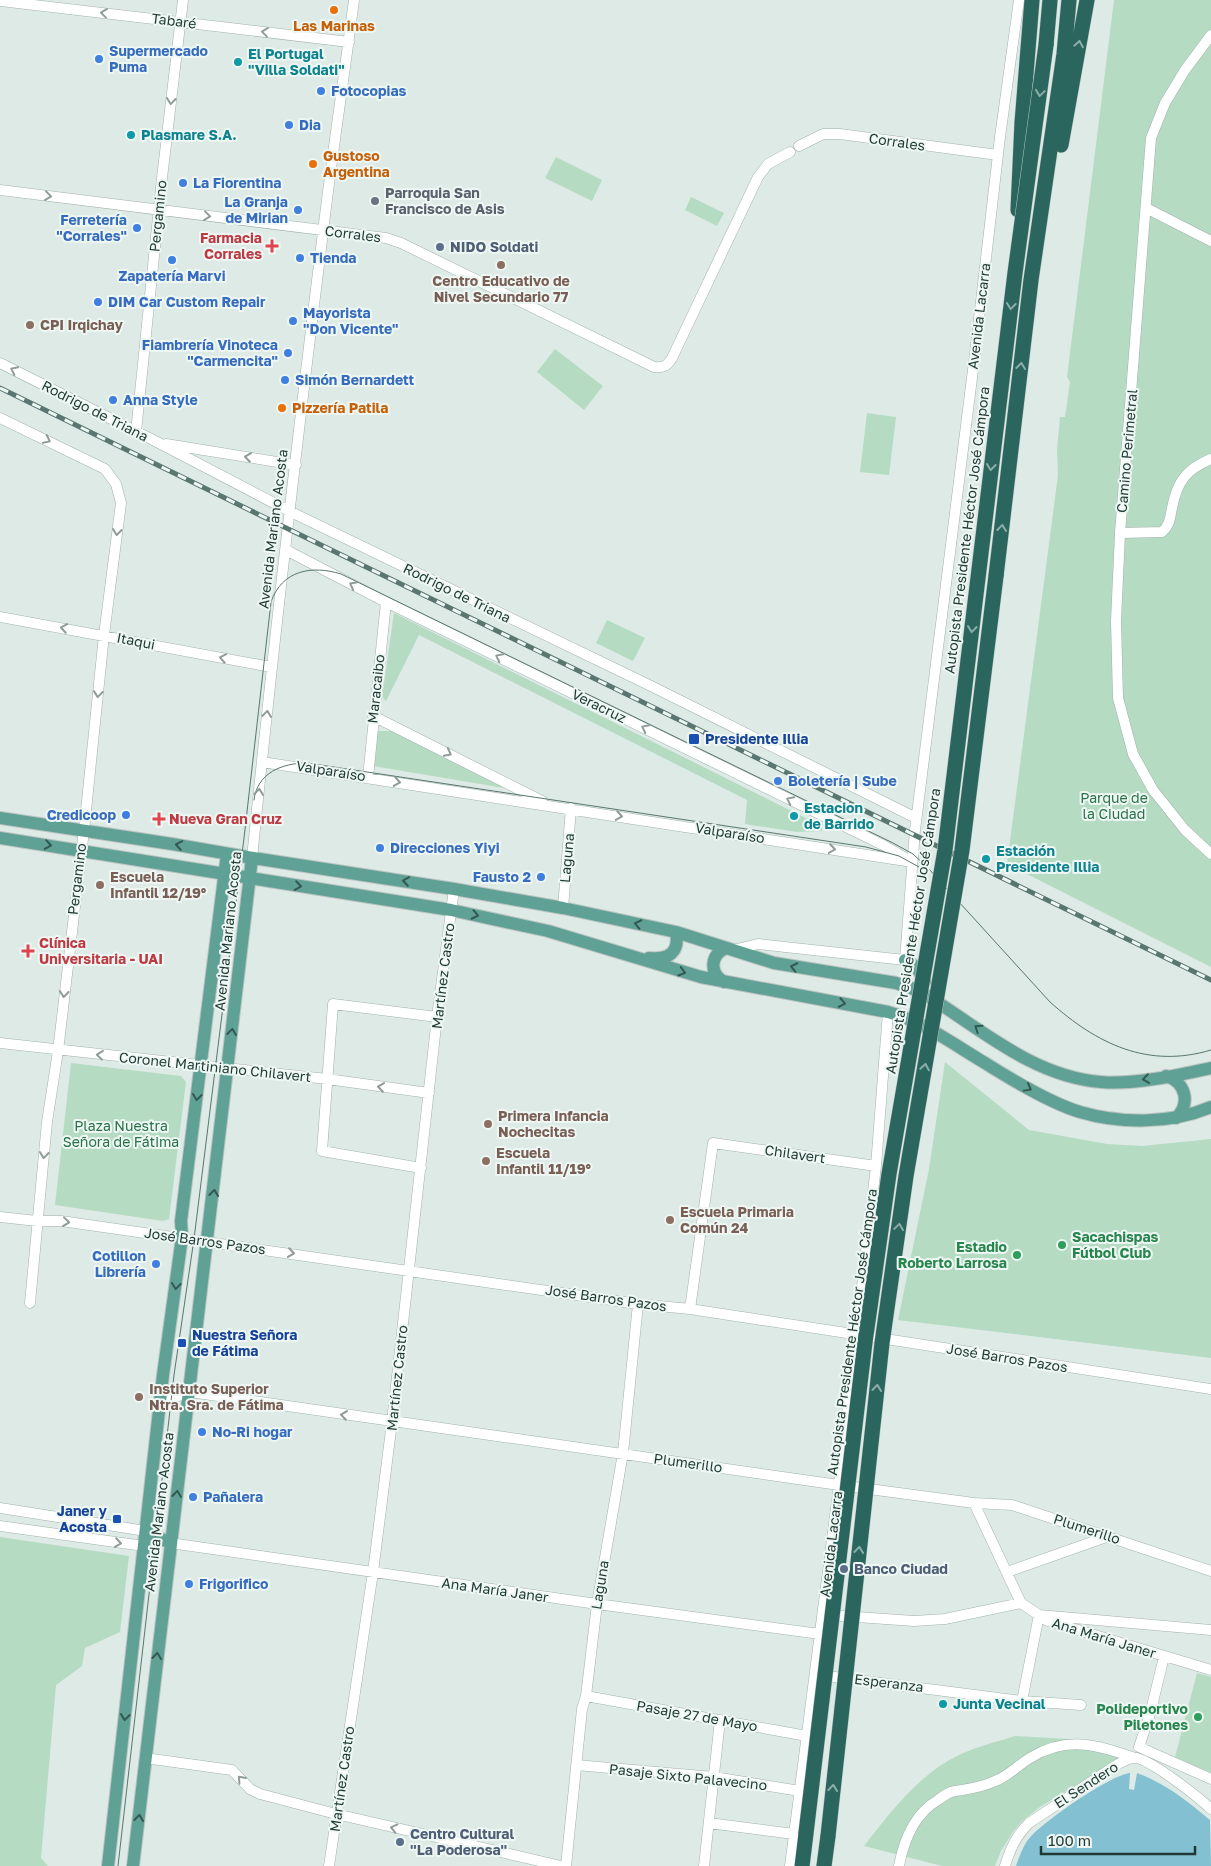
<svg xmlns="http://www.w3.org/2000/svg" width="1211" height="1866" font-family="'Golos Text',sans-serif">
  <rect width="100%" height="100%" fill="#deeae5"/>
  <!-- green -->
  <path fill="#b5dcc2" d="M1114 0H1211V967L1007 864 1058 475 1057 450 1060 417H1065L1070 382 1067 377Z
    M556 157 602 180 592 201 545 178Z
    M691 197 724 213 717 226 685 210Z
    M555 349 603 386 584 410 537 372Z
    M867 413 896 417 889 475 860 472Z
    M394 613 820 825 822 827V831L797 832 745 824 747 800 419 635 386 701 382 697Z
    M607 620 645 638 633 661 596 643Z
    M378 731H391L510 789 373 766Z
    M945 1062 1029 1130 1107 1144 1142 1146 1211 1139V1358L898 1320 929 1169Z
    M71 1063 181 1076 186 1082 169 1219 163 1221 55 1205Z
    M0 1537 129 1556 120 1632 85 1648 82 1666 56 1685 41 1858 48 1866H0Z
    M1197 1673 1211 1677V1773L1175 1757Z
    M1015 1736 1086 1740 1123 1757 1040 1807 1022 1821 1013 1832 1001 1851 995 1866H942L864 1846C890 1813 918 1775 957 1756 975 1747 996 1742 1015 1736Z"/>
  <!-- water -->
  <path fill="#83c0d2" d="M1130 1773 1129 1789 1134 1790 1137 1773C1165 1783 1187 1801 1210 1820L1211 1866H1016C1019 1857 1022 1849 1027 1841 1039 1824 1110 1775 1130 1773Z"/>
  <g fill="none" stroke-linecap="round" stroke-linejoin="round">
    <!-- minor casing -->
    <g stroke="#a1b2ac" stroke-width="11">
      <path id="minor" d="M0 1 349 42
        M1211 35 1185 70 1165 103 1151 138 1120 533 1116 621 1118 698 1133 754 1153 790 1185 830 1211 854
        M799 146 823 134H840L998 155
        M0 190 386 238 401 243 654 367C664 368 667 366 672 358L758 177 768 164 790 152
        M1146 208 1211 241
        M0 363 157 442 291 512 651 686 916 818
        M0 418 105 469 116 484 121 503 104 635 84 830 58 1051 47 1122 30 1303
        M136 432 162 178 183 0
        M166 444 296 465
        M1120 533 1162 532C1170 525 1170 518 1172 508 1177 482 1186 469 1211 459
        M286 550 386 602 885 846 912 862
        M0 617 271 667
        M373 716 542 801
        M262 762 906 861
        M368 777 386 602
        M252 858C273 649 297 441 323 232 332 155 344 78 354 0
        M563 908 571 808
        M733 950 758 944 905 960 915 830 974 362 1000 137 1019 0
        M0 1043 327 1079 429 1093
        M421 1168 322 1151 333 1004 437 1017
        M0 1217 37 1221H61L638 1304 690 1309 1211 1389
        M690 1309 713 1143 876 1166
        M161 1406C171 1398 183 1392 197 1393L839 1485 974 1503 1012 1505 1211 1571
        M974 1503 1021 1603
        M0 1508 146 1531
        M0 1526 144 1546
        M170 1543 597 1604 820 1634
        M1007 1572 1109 1536
        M828 1615 914 1621 945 1619 1021 1603 1048 1621 1211 1670
        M1164 1657 1150 1714 1139 1747 1211 1779
        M819 1675 1022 1701 1081 1705
        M586 1696 807 1736
        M1022 1701 1039 1615 1211 1630
        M145 1758 232 1770 250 1789 260 1794 336 1814 561 1866
        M576 1765 714 1777 800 1791
        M709 1823 794 1834
        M329 1866 373 1572 392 1422 437 1017 454 889
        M566 1866 582 1709 586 1696 597 1604 623 1453 638 1304
        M704 1866 720 1720
        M790 1866 839 1485 876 1166 888 1012
        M899 1866C904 1839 914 1814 938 1800 942 1797 946 1794 951 1792 966 1789 981 1788 995 1781 1009 1776 1018 1765 1030 1758 1067 1735 1097 1745 1135 1758
        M1005 1866C1010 1849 1016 1836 1029 1823L1115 1766C1121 1762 1129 1757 1137 1758 1155 1763 1197 1796 1211 1809"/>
    </g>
    <!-- major casing -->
    <g stroke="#bcc4c2" stroke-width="14">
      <path id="major" d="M0 818 172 844 247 857 454 889 563 908 676 932 774 963 896 983 919 991 931 998C984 1032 1036 1077 1101 1082 1133 1085 1179 1075 1211 1068
        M0 838 451 910 548 931 701 977 888 1012C924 1022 953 1044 985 1063 1012 1080 1050 1103 1080 1112 1121 1124 1171 1124 1211 1107
        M649 958C668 960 680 953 676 932
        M905 960C915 964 920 972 925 981
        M724 982C709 973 710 955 726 948
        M1166 1076C1186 1082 1191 1104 1176 1118
        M146 1531 170 1543
        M108 1866 163 1375 182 1237 181 1221 227 854
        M133 1866 252 858"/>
    </g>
    <!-- highway casing -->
    <g stroke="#bcc4c2" stroke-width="16">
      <path id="highway" d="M1046 45 1050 0
        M1061 145 1087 0
        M1018 210 1022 123 1032 0
        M996 576 1031 280 1064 54 1069 0
        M802 1866 806 1833
        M824 1866 828 1836"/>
    </g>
    <!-- minor -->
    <use href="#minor" stroke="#fff" stroke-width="10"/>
    <!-- major -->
    <use href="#major" stroke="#60a195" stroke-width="12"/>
    <!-- highway -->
    <use href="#highway" stroke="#2a665e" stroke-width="15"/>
    <!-- tram -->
    <path stroke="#597670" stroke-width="1" d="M254 800C257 773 282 763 307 763L866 847 899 856 919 867
      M118 1866 174 1375 194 1239 244 838 271 602C282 570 312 565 341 574L893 843 913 854 928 868 1050 1002C1097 1044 1148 1069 1211 1050"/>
    <!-- rail casing -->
    <g stroke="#597670" stroke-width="5">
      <path id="rail" d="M0 388 1211 980"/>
    </g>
    <!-- rail -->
    <use href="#rail" stroke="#eef7f3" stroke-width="3" stroke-dasharray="9" stroke-linecap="butt"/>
    <!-- highway-bridge casing -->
    <g stroke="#bcc4c2" stroke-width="16" stroke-linecap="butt">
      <path id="highway-bridge" d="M806 1833 865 1342 889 1174 945 850 1015 273 1046 45
        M828 1836 882 1343 906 1176 962 850 996 576"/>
    </g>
    <!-- highway-bridge -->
    <use href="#highway-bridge" stroke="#2a665e" stroke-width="15"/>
  </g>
  <!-- one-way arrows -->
  <defs><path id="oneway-chevron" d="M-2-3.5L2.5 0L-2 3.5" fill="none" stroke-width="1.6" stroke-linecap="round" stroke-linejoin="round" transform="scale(1.25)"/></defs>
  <g stroke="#8f9c9a">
    <use href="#oneway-chevron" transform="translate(104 13) rotate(-173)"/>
    <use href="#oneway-chevron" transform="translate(265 32) rotate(-173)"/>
    <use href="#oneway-chevron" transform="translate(171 101) rotate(97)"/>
    <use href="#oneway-chevron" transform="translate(48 196) rotate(7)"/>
    <use href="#oneway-chevron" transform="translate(207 216) rotate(7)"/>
    <use href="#oneway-chevron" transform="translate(14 370) rotate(-154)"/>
    <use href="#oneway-chevron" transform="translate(47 440) rotate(26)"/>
    <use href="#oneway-chevron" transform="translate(248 457) rotate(-171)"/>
    <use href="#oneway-chevron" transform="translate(117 532) rotate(97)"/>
    <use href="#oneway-chevron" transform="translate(353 585) rotate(-153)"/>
    <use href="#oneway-chevron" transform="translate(64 628) rotate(-170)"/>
    <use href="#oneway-chevron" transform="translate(499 657) rotate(-154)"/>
    <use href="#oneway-chevron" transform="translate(223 658) rotate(-169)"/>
    <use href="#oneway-chevron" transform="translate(98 694) rotate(96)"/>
    <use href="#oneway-chevron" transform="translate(267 714) rotate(-84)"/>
    <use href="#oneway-chevron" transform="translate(645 728) rotate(-154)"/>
    <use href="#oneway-chevron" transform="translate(448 753) rotate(27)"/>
    <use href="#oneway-chevron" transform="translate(397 782) rotate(9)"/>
    <use href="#oneway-chevron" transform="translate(259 792) rotate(-84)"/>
    <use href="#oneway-chevron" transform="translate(790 800) rotate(-154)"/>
    <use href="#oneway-chevron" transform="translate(619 816) rotate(9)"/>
    <use href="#oneway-chevron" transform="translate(832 849) rotate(9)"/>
    <use href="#oneway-chevron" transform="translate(64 994) rotate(96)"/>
    <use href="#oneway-chevron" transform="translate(100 1055) rotate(-174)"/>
    <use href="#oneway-chevron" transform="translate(381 1087) rotate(-172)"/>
    <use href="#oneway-chevron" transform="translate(44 1155) rotate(96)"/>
    <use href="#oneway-chevron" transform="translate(66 1222) rotate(6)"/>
    <use href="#oneway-chevron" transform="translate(291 1253) rotate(8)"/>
    <use href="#oneway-chevron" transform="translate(344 1415) rotate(-172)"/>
    <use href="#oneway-chevron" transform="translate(118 1543) rotate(8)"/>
    <use href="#oneway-chevron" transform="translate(241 1779) rotate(-132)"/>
    <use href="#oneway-chevron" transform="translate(394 1828) rotate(-167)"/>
  </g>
  <g stroke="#8caea8">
    <use href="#oneway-chevron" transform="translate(1079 44) rotate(-80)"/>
    <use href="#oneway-chevron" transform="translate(1040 93) rotate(98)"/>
    <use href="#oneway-chevron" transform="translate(1011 306) rotate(97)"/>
    <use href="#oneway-chevron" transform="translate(1021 366) rotate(-83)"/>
    <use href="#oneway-chevron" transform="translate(991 467) rotate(97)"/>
    <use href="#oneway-chevron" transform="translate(1002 528) rotate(-83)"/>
    <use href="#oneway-chevron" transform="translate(972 629) rotate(97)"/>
    <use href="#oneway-chevron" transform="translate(925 1067) rotate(-80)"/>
    <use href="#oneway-chevron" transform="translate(899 1227) rotate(-82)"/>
    <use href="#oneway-chevron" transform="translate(877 1388) rotate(-84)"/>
    <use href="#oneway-chevron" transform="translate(859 1550) rotate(-84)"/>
    <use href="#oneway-chevron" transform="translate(833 1788) rotate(-84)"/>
  </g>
  <g stroke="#325951">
    <use href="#oneway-chevron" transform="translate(48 845) rotate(9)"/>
    <use href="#oneway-chevron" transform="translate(179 845) rotate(-170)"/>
    <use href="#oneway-chevron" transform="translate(406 881) rotate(-171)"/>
    <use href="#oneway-chevron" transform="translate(298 886) rotate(9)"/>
    <use href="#oneway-chevron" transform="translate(475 915) rotate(12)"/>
    <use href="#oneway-chevron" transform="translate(638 924) rotate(-168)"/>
    <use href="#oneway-chevron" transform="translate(794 967) rotate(-168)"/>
    <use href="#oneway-chevron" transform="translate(682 972) rotate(16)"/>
    <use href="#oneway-chevron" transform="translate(842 1003) rotate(11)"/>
    <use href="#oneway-chevron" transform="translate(978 1028) rotate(-146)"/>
    <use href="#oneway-chevron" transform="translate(232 1032) rotate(-83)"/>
    <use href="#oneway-chevron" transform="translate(1146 1079) rotate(172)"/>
    <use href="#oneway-chevron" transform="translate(1028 1088) rotate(29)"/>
    <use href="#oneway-chevron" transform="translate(197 1097) rotate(97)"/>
    <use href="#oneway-chevron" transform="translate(214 1193) rotate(-84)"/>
    <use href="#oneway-chevron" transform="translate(176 1286) rotate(97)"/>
    <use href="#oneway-chevron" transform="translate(177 1494) rotate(-83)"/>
    <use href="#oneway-chevron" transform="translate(157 1656) rotate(-83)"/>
    <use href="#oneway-chevron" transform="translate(125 1717) rotate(96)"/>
    <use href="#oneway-chevron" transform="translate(139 1818) rotate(-84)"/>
  </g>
  <!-- markers -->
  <g fill="#e8710a" stroke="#eef7f3" stroke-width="2">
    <circle cx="334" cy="10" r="5"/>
    <circle cx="313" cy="164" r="5"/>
    <circle cx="282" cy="408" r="5"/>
  </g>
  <g fill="#3f7fe0" stroke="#eef7f3" stroke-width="2">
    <circle cx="99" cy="59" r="5"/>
    <circle cx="321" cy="91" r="5"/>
    <circle cx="289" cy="125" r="5"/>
    <circle cx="183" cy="183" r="5"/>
    <circle cx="298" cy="210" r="5"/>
    <circle cx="137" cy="228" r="5"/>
    <circle cx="300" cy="258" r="5"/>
    <circle cx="172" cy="260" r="5"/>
    <circle cx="98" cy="302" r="5"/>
    <circle cx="293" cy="321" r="5"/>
    <circle cx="288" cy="353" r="5"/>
    <circle cx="285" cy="380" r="5"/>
    <circle cx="113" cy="400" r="5"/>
    <circle cx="778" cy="781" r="5"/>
    <circle cx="126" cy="815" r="5"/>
    <circle cx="380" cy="848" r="5"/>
    <circle cx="541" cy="877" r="5"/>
    <circle cx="156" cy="1264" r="5"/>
    <circle cx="202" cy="1432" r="5"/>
    <circle cx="193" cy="1497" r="5"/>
    <circle cx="189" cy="1584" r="5"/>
  </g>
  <g fill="#0f9aa8" stroke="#eef7f3" stroke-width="2">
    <circle cx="238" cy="62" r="5"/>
    <circle cx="131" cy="135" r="5"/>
    <circle cx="794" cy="816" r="5"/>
    <circle cx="986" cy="859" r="5"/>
    <circle cx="943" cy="1704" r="5"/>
  </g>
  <circle fill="#6b7280" stroke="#eef7f3" stroke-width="2" cx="375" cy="201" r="5"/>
  <g fill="#e0444e" stroke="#eef7f3" stroke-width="2">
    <path d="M269.5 238.5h5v5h5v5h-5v5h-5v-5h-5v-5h5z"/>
    <path d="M156.5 811.5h5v5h5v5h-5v5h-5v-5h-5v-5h5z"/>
    <path d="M25.5 943.5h5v5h5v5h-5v5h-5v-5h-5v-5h5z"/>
  </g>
  <g fill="#5c6f8a" stroke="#eef7f3" stroke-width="2">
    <circle cx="440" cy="247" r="5"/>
    <circle cx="844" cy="1569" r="5"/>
    <circle cx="400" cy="1842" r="5"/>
  </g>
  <g fill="#8d6e63" stroke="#eef7f3" stroke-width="2">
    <circle cx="501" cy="265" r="5"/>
    <circle cx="30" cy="325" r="5"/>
    <circle cx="100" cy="885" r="5"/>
    <circle cx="488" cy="1124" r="5"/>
    <circle cx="486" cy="1161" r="5"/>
    <circle cx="670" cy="1220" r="5"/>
    <circle cx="139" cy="1397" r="5"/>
  </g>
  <g fill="#1a4fb4" stroke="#eef7f3" stroke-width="2">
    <rect x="688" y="733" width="12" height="12" rx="2.5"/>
    <rect x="177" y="1338" width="10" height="10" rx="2.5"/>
    <rect x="112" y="1514" width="10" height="10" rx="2.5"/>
  </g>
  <g fill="#2e9e5b" stroke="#eef7f3" stroke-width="2">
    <circle cx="1062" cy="1245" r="5"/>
    <circle cx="1017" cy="1255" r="5"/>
    <circle cx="1198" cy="1717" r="5"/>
  </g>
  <g text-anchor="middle" stroke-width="4" stroke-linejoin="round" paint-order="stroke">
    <!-- street labels -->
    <g font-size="14" fill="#1f3a34" stroke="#eef7f3">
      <text transform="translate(174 21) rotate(7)" y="5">Tabaré</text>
      <text transform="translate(897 142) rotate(8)" y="5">Corrales</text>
      <text transform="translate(158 216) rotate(-84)" y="5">Pergamino</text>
      <text transform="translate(353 234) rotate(7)" y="5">Corrales</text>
      <text transform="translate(979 316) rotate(-83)" y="5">Avenida Lacarra</text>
      <text transform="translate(95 411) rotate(27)" y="5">Rodrigo de Triana</text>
      <text transform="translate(1127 451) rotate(-85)" y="5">Camino Perimetral</text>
      <text transform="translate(273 529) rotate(-83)" y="5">Avenida Mariano Acosta</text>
      <text transform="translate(967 530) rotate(-83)" y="5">Autopista Presidente Héctor José Cámpora</text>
      <text transform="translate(457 593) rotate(26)" y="5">Rodrigo de Triana</text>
      <text transform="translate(136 641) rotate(11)" y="5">Itaqui</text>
      <text transform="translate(376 689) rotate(-84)" y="5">Maracaibo</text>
      <text transform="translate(599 706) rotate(26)" y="5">Veracruz</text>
      <text transform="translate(331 771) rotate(9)" y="5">Valparaíso</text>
      <text transform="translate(730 833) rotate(9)" y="5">Valparaíso</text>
      <text transform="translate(567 858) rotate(-85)" y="5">Laguna</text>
      <text transform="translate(77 879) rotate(-83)" y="5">Pergamino</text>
      <text transform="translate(228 931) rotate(-84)" y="5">Avenida Mariano Acosta</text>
      <text transform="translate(913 931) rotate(-81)" y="5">Autopista Presidente Héctor José Cámpora</text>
      <text transform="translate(443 976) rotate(-83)" y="5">Martínez Castro</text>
      <text transform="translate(215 1067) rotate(6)" y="5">Coronel Martiniano Chilavert</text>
      <text transform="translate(795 1154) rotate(8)" y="5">Chilavert</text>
      <text transform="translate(205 1241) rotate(8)" y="5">José Barros Pazos</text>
      <text transform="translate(606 1298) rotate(8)" y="5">José Barros Pazos</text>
      <text transform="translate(852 1332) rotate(-82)" y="5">Autopista Presidente Héctor José Cámpora</text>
      <text transform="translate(1007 1358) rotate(9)" y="5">José Barros Pazos</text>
      <text transform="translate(397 1378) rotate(-84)" y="5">Martínez Castro</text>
      <text transform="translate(688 1463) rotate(8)" y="5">Plumerillo</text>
      <text transform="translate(159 1512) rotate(-83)" y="5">Avenida Mariano Acosta</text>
      <text transform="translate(1087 1529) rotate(18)" y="5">Plumerillo</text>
      <text transform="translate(831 1544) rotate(-83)" y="5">Avenida Lacarra</text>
      <text transform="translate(600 1585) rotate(-81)" y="5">Laguna</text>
      <text transform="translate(495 1590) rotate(8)" y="5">Ana María Janer</text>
      <text transform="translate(1104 1638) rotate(17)" y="5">Ana María Janer</text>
      <text transform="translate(889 1683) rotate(7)" y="5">Esperanza</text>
      <text transform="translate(697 1716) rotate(10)" y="5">Pasaje 27 de Mayo</text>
      <text transform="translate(688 1777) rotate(6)" y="5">Pasaje Sixto Palavecino</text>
      <text transform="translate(342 1779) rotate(-82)" y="5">Martínez Castro</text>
      <text transform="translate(1086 1785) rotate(-33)" y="5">El Sendero</text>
    </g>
    <!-- food labels -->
    <g font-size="14" font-weight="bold" fill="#c56008" stroke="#eef7f3" text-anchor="start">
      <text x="334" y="31" text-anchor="middle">Las Marinas</text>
      <text x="323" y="161">Gustoso<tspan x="323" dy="16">Argentina</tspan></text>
      <text x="292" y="413">Pizzería Patila</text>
    </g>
    <!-- shop labels -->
    <g font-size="14" font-weight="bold" fill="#366cbe" stroke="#eef7f3" text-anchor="start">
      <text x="109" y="56">Supermercado<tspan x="109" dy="16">Puma</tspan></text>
      <text x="331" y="96">Fotocopias</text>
      <text x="299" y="130">Dia</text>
      <text x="193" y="188">La Fiorentina</text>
      <text x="288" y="207" text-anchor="end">La Granja<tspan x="288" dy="16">de Mirian</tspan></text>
      <text x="127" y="225" text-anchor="end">Ferretería<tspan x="127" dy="16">"Corrales"</tspan></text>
      <text x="310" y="263">Tienda</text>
      <text x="172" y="281" text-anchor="middle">Zapatería Marvi</text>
      <text x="108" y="307">DIM Car Custom Repair</text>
      <text x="303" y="318">Mayorista<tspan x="303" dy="16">"Don Vicente"</tspan></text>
      <text x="278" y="350" text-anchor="end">Fiambrería Vinoteca<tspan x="278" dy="16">"Carmencita"</tspan></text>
      <text x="295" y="385">Simón Bernardett</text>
      <text x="123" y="405">Anna Style</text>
      <text x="788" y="786">Boletería | Sube</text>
      <text x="116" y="820" text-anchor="end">Credicoop</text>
      <text x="390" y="853">Direcciones Yiyi</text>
      <text x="531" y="882" text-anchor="end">Fausto 2</text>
      <text x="146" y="1261" text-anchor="end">Cotillon<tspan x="146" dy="16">Librería</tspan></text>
      <text x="212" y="1437">No-Ri hogar</text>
      <text x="203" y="1502">Pañalera</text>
      <text x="199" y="1589">Frigorifico</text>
    </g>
    <!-- culture labels -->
    <g font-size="14" font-weight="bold" fill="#0d838f" stroke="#eef7f3" text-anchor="start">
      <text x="248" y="59">El Portugal<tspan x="248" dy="16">"Villa Soldati"</tspan></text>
      <text x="141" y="140">Plasmare S.A.</text>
      <text x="804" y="813">Estacion<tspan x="804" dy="16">de Barrido</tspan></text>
      <text x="996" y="856">Estación<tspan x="996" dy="16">Presidente Illia</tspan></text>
      <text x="953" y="1709">Junta Vecinal</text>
    </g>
    <!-- worship labels -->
    <g font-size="14" font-weight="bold" fill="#5b616d" stroke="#eef7f3" text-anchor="start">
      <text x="385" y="198">Parroquia San<tspan x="385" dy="16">Francisco de Asis</tspan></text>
    </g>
    <!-- health labels -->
    <g font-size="14" font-weight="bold" fill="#be3a42" stroke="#eef7f3" text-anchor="start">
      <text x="262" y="243" text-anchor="end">Farmacia<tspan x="262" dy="16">Corrales</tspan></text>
      <text x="169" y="824">Nueva Gran Cruz</text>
      <text x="39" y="948">Clínica<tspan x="39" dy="16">Universitaria - UAI</tspan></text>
    </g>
    <!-- service labels -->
    <g font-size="14" font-weight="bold" fill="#4e5e75" stroke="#eef7f3" text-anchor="start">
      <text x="450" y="252">NIDO Soldati</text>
      <text x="854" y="1574">Banco Ciudad</text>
      <text x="410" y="1839">Centro Cultural<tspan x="410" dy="16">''La Poderosa''</tspan></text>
    </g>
    <!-- education labels -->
    <g font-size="14" font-weight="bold" fill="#785e54" stroke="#eef7f3" text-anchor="start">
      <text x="501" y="286" text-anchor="middle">Centro Educativo de<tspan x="501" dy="16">Nivel Secundario 77</tspan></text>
      <text x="40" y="330">CPI Irqichay</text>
      <text x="110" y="882">Escuela<tspan x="110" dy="16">Infantil 12/19°</tspan></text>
      <text x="498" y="1121">Primera Infancia<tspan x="498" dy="16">Nochecitas</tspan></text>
      <text x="496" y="1158">Escuela<tspan x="496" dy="16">Infantil 11/19°</tspan></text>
      <text x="680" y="1217">Escuela Primaria<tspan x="680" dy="16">Común 24</tspan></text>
      <text x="149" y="1394">Instituto Superior<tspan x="149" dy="16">Ntra. Sra. de Fátima</tspan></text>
    </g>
    <!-- transit labels -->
    <g font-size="14" font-weight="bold" fill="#164399" stroke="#eef7f3" text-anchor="start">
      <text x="705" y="744">Presidente Illia</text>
      <text x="192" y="1340">Nuestra Señora<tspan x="192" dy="16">de Fátima</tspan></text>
      <text x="107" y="1516" text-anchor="end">Janer y<tspan x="107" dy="16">Acosta</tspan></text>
    </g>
    <!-- park labels -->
    <g font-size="14" fill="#287149" stroke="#eef7f3">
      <text x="1114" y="803">Parque de<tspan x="1114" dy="16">la Ciudad</tspan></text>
      <text x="121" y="1131">Plaza Nuestra<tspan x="121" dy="16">Señora de Fátima</tspan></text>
    </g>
    <!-- leisure labels -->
    <g font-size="14" font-weight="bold" fill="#27864d" stroke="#eef7f3" text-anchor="end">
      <text x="1072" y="1242" text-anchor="start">Sacachispas<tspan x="1072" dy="16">Fútbol Club</tspan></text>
      <text x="1007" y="1252">Estadio<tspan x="1007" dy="16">Roberto Larrosa</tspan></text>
      <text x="1188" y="1714">Polideportivo<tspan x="1188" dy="16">Piletones</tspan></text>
    </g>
  </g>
  <!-- scale -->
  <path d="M1041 1846v8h154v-8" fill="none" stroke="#1f3a34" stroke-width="2.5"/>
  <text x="1048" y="1846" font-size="15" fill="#1f3a34" stroke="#eef7f3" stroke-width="4" paint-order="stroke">100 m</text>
</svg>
